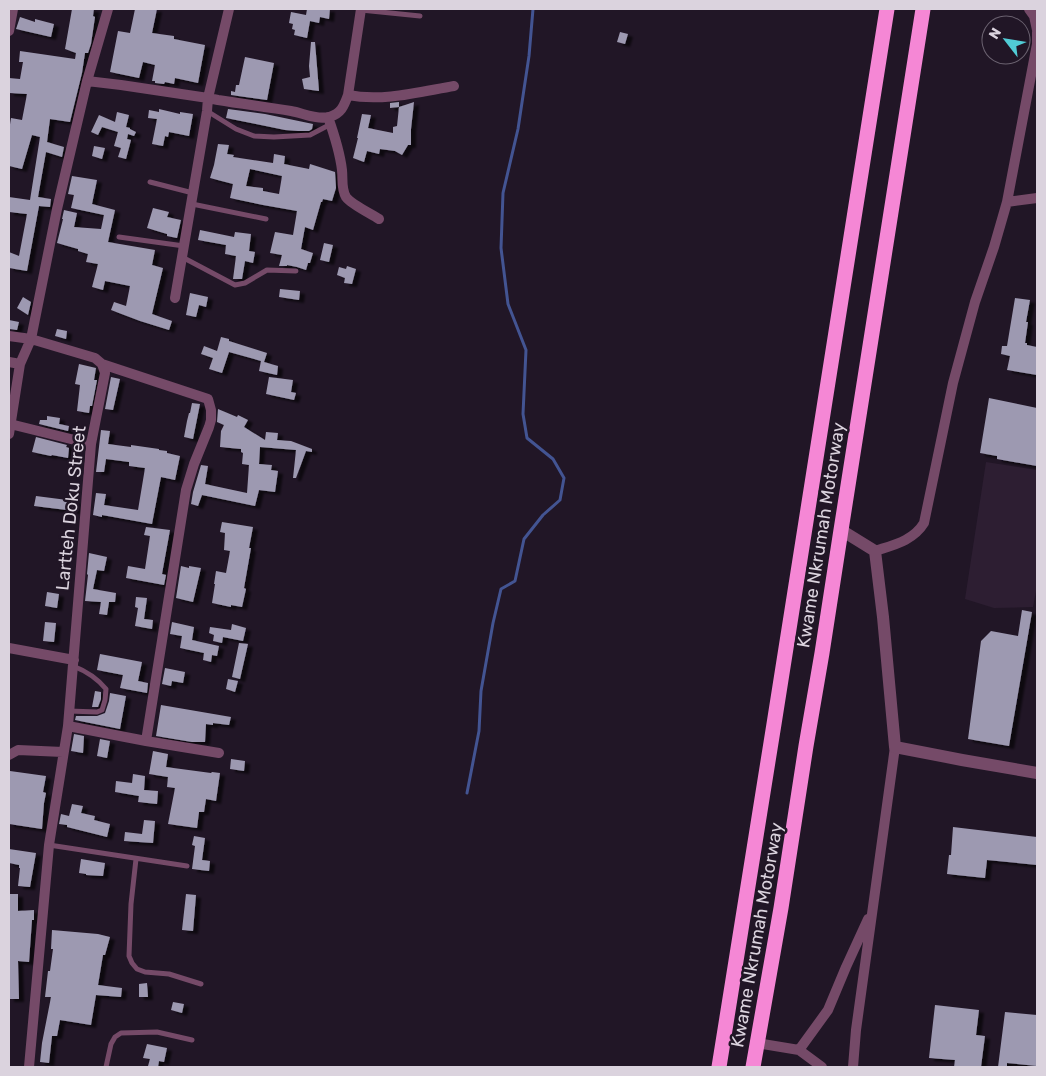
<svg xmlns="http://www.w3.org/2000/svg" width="1046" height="1076" font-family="Rubik,sans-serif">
  <defs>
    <filter id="shadow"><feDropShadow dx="5" dy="3" stdDeviation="1" flood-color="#0009"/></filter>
  </defs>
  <rect width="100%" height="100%" fill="#211626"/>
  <!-- built -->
  <path fill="#2d1e32" d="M986 462 1037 470V586L1033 607 994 608 965 599Z"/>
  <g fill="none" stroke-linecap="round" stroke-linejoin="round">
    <!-- stream -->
    <path stroke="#435492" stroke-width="3" d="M467 793 479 731 481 691 493 623 501 589 515 581 524 539 543 515 560 500 564 478 553 459 527 438 523 414 526 350 508 304 501 248 503 193 518 129 529 56 533 9"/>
  </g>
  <!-- building -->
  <path fill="#9d99b1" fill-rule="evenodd" filter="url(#shadow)" d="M72 9H94L93 16 95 17 91 44 88 53H85L82 73 70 122 50 119 47 142 64 147 62 157 46 152 38 197 51 199 50 207 39 206 27 271 9 268V252L19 256 27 214 9 212V197L30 200 40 137 32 135 22 169 9 166V131L11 118 22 120 27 94 9 93V78L20 79 23 62H19L20 51 75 59 76 53 65 49Z
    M135 9H157L152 33 174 36V39L205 45 198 83 175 78 174 84 165 82 164 84 155 83V81H152L155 65 143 62 139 78 110 72 118 31 130 33Z
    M307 9H330L329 19 320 17 319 23 310 21 307 38 294 35 295 30 292 29 293 24 289 23 291 12 306 15Z
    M20 17 35 22V19L54 24 51 37 16 29Z
    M620 32 628 34 625 44 617 42Z
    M311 42H315L319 91 304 89 302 79 310 77 309 66Z
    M245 57 274 63 267 100 231 95V91L235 92 236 85H239Z
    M399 102V107L414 102 411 129V145H408L402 155 395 151 380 149 379 154 367 151 364 162 353 158 358 138H357L362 114 371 115 368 128 393 133V127L397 126 399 107 390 108V103Z
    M159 109 180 114V112L193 114 189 136 169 132 168 137 165 136 163 146 152 144 157 119 148 118 149 110 159 112Z
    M228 109 265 114 313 124 312 129 309 131H298L285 130 226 118Z
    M117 112 129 115 126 127 130 128V129L136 132 134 136 128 134 127 139 131 140 126 159 118 157 121 148 114 146 118 132 102 127 98 135 91 132 99 115 115 122Z
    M218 144 229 145 227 154 234 155 233 157 273 163 274 154 285 156 284 164 309 169 310 164 335 172 336 188 332 201 323 199 322 202H321L313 230 305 227 301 249 313 253 310 263H308L306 270 297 267 287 265V266H279L282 255 270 253 275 232 293 235 297 211 263 205 230 198 233 184 210 178 214 165ZM250 169 282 176 279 194 263 191V188L246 186Z
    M94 146 105 148 102 159 92 156Z
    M72 176 97 180 92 204 115 210 108 242 155 250 152 265 163 268 152 314 172 321 169 330 140 321 111 310 114 302 126 306 130 286 105 281 103 290 92 287 98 264 86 262 88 254 78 251V249L57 243 63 219H62L64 210 77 213 74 227 101 229 104 215 71 208 74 195 68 194Z
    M153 208 169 212 167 217 181 220 177 238 167 236V234L147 228Z
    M200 230 234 237 235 232 251 234 249 251 255 252 253 263 245 261 242 279H233L236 256 225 254 226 245 198 240Z
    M324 243 333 245 329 262 320 260Z
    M347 266 356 269 352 284 344 283 345 278 337 275 339 267 346 269Z
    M280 289 300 291 299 300 279 297Z
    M190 293 208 297 206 307 199 305 196 317 186 315Z
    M23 297 31 302 28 315 17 308Z
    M1015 298 1030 300 1026 322H1028L1025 343H1027V345L1037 347V375L1007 370 1010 356 1001 354 1002 346H1007Z
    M9 320 19 322 17 330 9 329Z
    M57 329 67 331 66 339 55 336Z
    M221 337 229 339V341L267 353 264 362 278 366 277 375 259 371 261 361 229 352 222 373 209 369 213 358 201 354 204 346 217 351Z
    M79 364 96 368 94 380H97L92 406H90L89 413 77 411 80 385 75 384Z
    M111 377 120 379 113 410 105 409Z
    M269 377 293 380 291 392 296 393 294 400 266 394Z
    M989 398 1037 408V466L997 459V456L980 453Z
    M192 403 200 404 193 439 184 437 187 421 189 413H190Z
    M218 409 237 417 238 415 248 420 244 427 265 440 266 432 278 433 277 440 291 441 312 449V452L306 451 296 478H293L296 450 260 447 259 464 272 465 271 470 278 471 275 492 259 490 255 506 202 495 198 506 191 504 193 492 201 465 208 466 205 484 247 493 249 465 242 464 243 453 241 452V449L220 447 221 431 224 425 217 422Z
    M47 416 60 418 59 424 69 426 68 431 39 424 40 420H47Z
    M101 430 110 431 108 444 131 447V445L159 449V450L167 451V453L180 456 175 480 161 477 152 524 102 515V517L93 515 96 493 106 494 104 505 138 510 145 468 129 466V462L106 459 104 472H96Z
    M36 437 67 445 66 447 69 448 68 458 52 455 51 456 32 452Z
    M36 496 75 501V511L34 506Z
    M222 522 253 527 249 548H251L244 588 246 589 242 607 231 605V607L212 603 215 584H214L216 571 226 573 230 551 224 550 225 533 220 532Z
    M146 527 170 530 162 574 166 575 164 585 126 578 128 566 145 569 150 536 144 535Z
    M89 553 107 557 104 571 97 570 93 589 116 593 115 602H109L107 615 99 614 101 602 85 601 88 575 87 574Z
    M181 566 189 568V566L201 568 193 602 176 598Z
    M47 592 59 594 57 608 45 606Z
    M136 597 147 598 144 619 153 620 152 629 135 626 138 608 135 607Z
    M1022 610 1032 612 1009 746 968 739 981 641 991 631 1018 636Z
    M45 622 56 623 54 642 43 641Z
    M172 622 194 627 192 640 219 646 217 656 212 655 211 662 203 660 204 653 180 648 182 636 170 634Z
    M232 624 246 628 243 641 223 637 222 643 213 641 214 635 209 633 210 627 231 630Z
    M239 643 248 644 240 679 232 677Z
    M100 654 142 662 138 681 148 683 147 693 120 688 123 675 97 670Z
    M165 668 185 672 183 683 172 681 171 686 162 684Z
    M228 679 238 681 235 692 226 689Z
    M95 691 101 692V699L98 707H92Z
    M110 693 126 696 120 729 75 720 76 716H97L105 713 109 701Z
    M161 705 231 717 229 725 213 723V725L206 724 205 742H192L156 736Z
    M74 734 84 736 83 753 71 751Z
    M100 739 110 741 107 758 97 756Z
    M153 751 168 754 166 767 211 773 212 772 220 773 216 801 206 799 204 812H199L197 828 168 824 175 788 167 787 168 777 149 774Z
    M231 759 245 761 244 771 230 769Z
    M10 771 46 776 43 792 46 793 44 803 42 829 9 824V783Z
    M133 774 145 776 144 790 158 791 157 804 138 802 139 796 115 792 116 781 132 783Z
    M72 804 83 806 81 813 95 816 94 820 110 824 107 837 67 827V825L59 824 61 814 69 816Z
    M144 820 155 821 153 843 124 841 125 832 142 834Z
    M953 827 1037 837V865L987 860 985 878 947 874 949 855H951Z
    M194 836 205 838 202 860 210 861 209 871 192 869 195 846 192 845Z
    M9 849 36 853 30 887 18 886 20 868H19V865L9 863Z
    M81 859 105 863 103 876 86 875V874L79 873Z
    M9 894H18V911L34 910V920H32L29 962 18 961 19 999H9Z
    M186 894 196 895 193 931 182 930Z
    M52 930 98 934 110 937 105 955H103L98 985 122 988 121 997 96 995 91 1025 60 1020 57 1036H52L49 1063 40 1062 42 1043 51 997H45L48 971H50L53 949H51Z
    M147 983 148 997H139V984Z
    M173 1002 184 1004 182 1013 171 1010Z
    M935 1005 979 1010 976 1035 985 1036 981 1067H954L955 1060 929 1058Z
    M1005 1012 1037 1015V1066L1007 1063V1067H998Z
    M147 1044 167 1048 164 1062 159 1061 158 1067 148 1066 150 1059 143 1058Z"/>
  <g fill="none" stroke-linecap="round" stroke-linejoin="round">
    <!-- service -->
    <path stroke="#754a68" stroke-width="5" d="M361 10 420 16
      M207 111 236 129 254 136 274 137 310 135 331 124
      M150 182 193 193
      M192 204 266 219
      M119 237 184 246
      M182 257 235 285 245 283 267 270 296 271
      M69 711 97 712 102 710 105 700 106 689C97 678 86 671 73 666
      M49 845 187 866
      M136 859 131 904 129 956 132 963 137 969 145 972 169 974 201 984
      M106 1067 111 1044 115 1037 121 1033 157 1032 192 1040"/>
    <!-- minor -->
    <path stroke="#754a68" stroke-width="10" d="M1029 9 1034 16 1037 30
      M9 31 13 9
      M87 81 121 85 208 98 218 100C242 104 267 107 291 111 303 113 316 120 329 117 341 114 344 106 348 95L361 9
      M348 95C382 102 419 92 454 86
      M328 117C334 134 340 153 342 170 343 179 341 189 346 197 352 205 370 213 379 219
      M1007 202 1037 198
      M175 298 207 111 208 98 229 9
      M9 336 31 339 95 358 102 364 105 373 91 444 68 726 49 845 29 1067
      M9 362 20 364
      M102 364 208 399 211 410V420L209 427 194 464 186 490 146 741
      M10 424 91 444
      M9 434 20 364 31 339 57 209 87 81 108 9
      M875 551C893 545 913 541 924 523L953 383 975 302 994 247 1007 202 1037 44V32
      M9 648 74 660
      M68 726 146 741 219 753
      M9 755 18 750 63 752
      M757 1043 799 1050 822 1067
      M799 1050 828 1010 846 967 868 919
      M853 1067 856 1030 895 747"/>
    <!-- tertiary -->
    <path stroke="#754a68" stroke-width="12" d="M841 530 875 551 883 617 895 747 962 760 1037 773"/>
    <!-- motorway -->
    <path stroke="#f587d5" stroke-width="15" d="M719 1067 774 724 887 9
      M753 1067 781 908 806 746 822 653 841 530 923 9"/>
  </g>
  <g text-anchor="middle" stroke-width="5" stroke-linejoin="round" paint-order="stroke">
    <!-- street labels -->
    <g font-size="18" fill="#dbd3de" stroke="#211626">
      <text transform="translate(71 508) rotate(-84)" y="6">Lartteh Doku Street</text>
      <text transform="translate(821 535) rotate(-81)" y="6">Kwame Nkrumah Motorway</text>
      <text transform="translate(757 935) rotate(-80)" y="6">Kwame Nkrumah Motorway</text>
    </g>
  </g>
  <!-- border -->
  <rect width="1046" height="1076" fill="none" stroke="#dbd3de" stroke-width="20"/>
  <!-- north arrow -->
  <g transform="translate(1006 40) rotate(301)"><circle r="24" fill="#211626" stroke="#6b6270"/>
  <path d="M0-4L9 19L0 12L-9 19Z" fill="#51ccd5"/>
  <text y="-8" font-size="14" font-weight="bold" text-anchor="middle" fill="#dbd3de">N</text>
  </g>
</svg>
